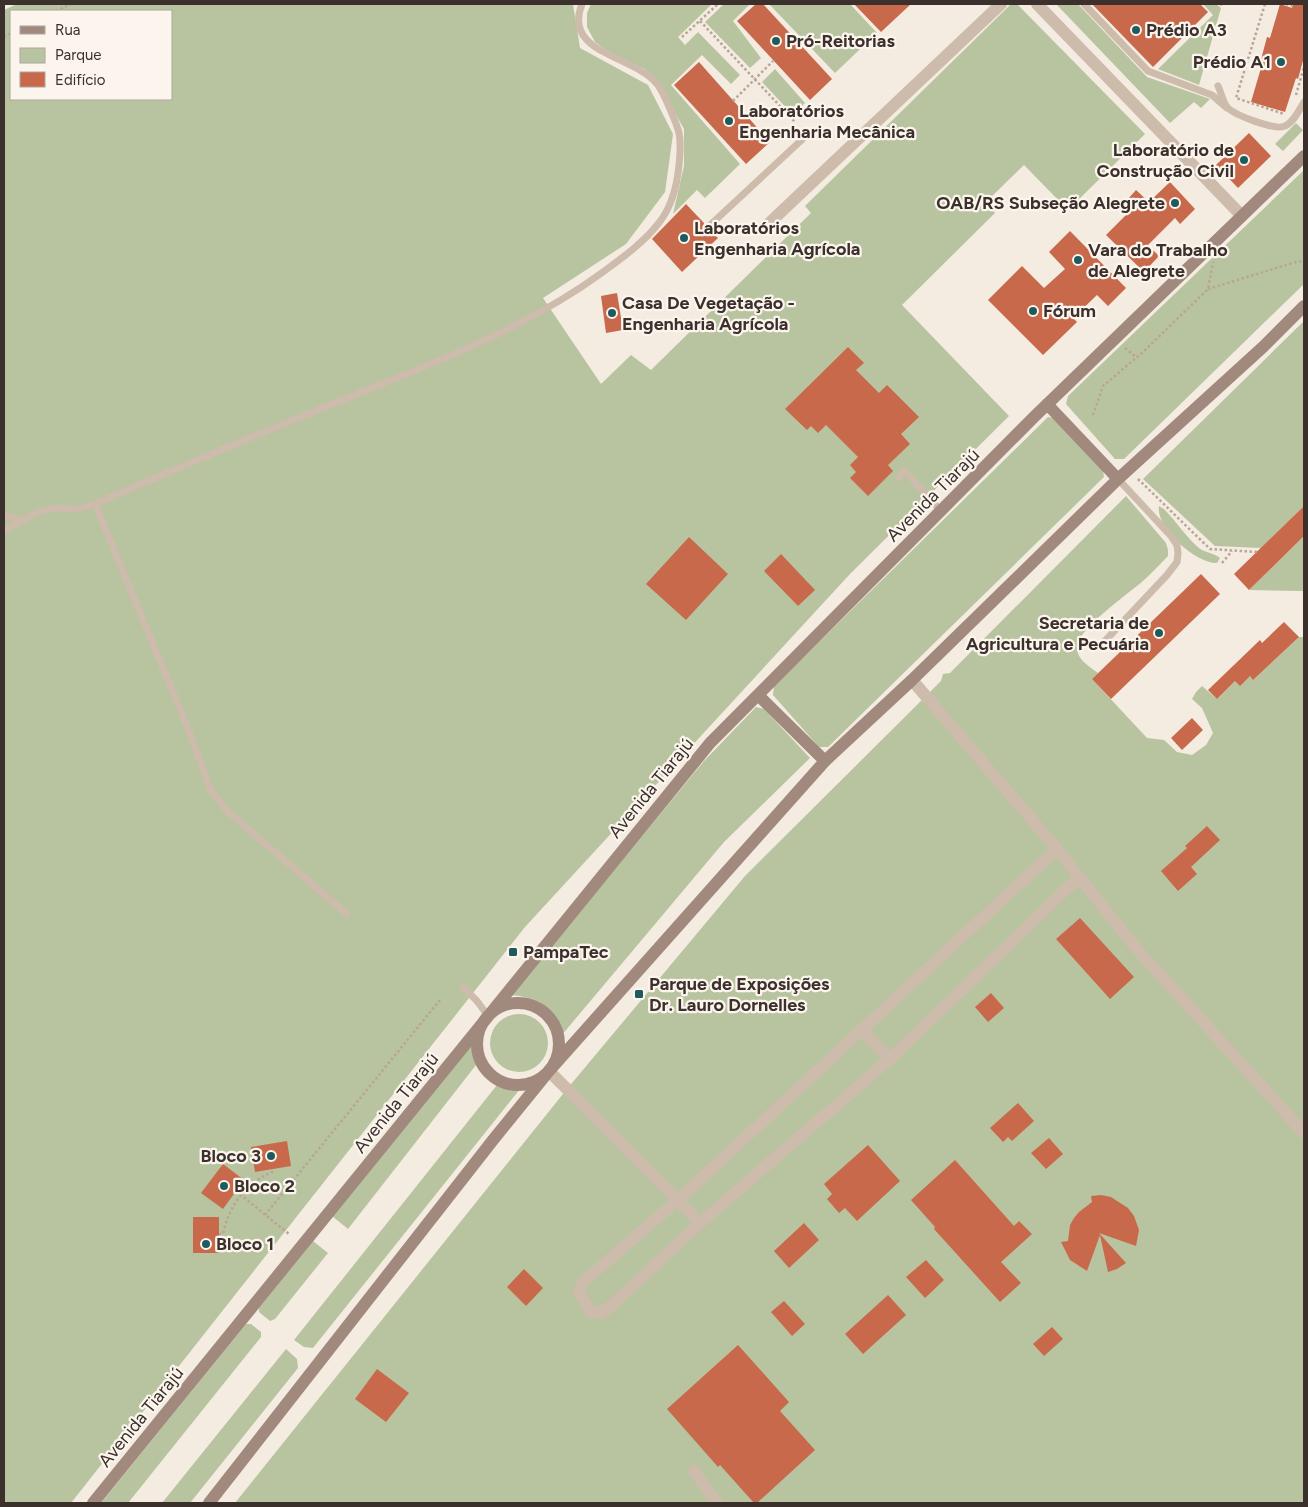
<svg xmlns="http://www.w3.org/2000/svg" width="1308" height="1507" font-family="Figtree,sans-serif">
  <rect width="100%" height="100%" fill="#f4ebe1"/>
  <!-- green -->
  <path fill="#b8c4a0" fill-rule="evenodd" d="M17 4H573L580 48 648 85 673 134 665 192 626 244 543 298 601 384 631 355 651 370 811 213 805 206 1011 4H1017L1145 134 1068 210 1024 165 986 202 995 213 902 305 1009 416 850 574 525 927 71 1503H4V10ZM11 11H171V99H11Z
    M591 4H712L678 37 685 45 698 32 740 75 731 84 702 55 671 85 740 164 705 198 697 190 673 214 684 166V129L658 83 645 69 615 56 595 42 587 27V13Z
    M724 4H750L733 21 761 58 750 68 705 22Z
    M769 4H850L877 33 835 73Z
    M1056 4H1078L1147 77 1210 99 1201 108 1194 102 1170 123Z
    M1203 4H1216L1221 8 1199 85 1158 69 1213 15Z
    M775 69 805 103 793 115 762 82Z
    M1296 123 1303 130 1283 151 1275 144Z
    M1304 170V284L1124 459H1115L1066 404 1068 396Z
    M1304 321V506L1261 548 1215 546 1143 479Z
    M1048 417 1054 418 1103 470 1104 477 828 747H819L773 695 774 686Z
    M1126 496 1166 543 1168 550V556C1160 564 1152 573 1143 581 1128 594 1079 628 1077 646 1076 659 1089 666 1098 673L1092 679 1147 738 1164 740 1177 752 1192 755 1206 745 1213 733 1202 708 1192 699 1196 692 1202 686 1217 699 1235 681 1250 676 1254 679 1299 637H1304V1503H235L567 1089 745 876 941 681 943 674 950 673Z
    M1159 506 1164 509C1176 521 1186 537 1199 548 1206 553 1214 553 1220 558L1217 563C1196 564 1155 527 1159 506Z
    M1304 536V591L1249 590Z
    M756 707 764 709 810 758 724 842 561 1036C552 1006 542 998 511 995L704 761Z
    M490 1043a29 29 0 1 1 58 0a29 29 0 1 1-58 0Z
    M472 1044 476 1065 348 1229 332 1216Z
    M497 1085 520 1089 313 1348 304 1347 294 1340Z
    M313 1241 328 1253 275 1319 270 1321 259 1312V1308Z
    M246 1324H251L261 1332V1337L128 1503H101Z
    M286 1349 297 1359 298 1368 190 1503H162Z"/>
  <!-- building -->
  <path fill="#c8694b" d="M756 4H763L832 79 810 100 737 21Z
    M854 4H911L881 32Z
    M1092 4H1200L1208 12 1153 67Z
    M1280 4 1292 8 1293 4H1304V57L1298 79 1296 78 1285 112 1251 102 1261 68 1259 67 1267 37 1270 38Z
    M699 62 770 142 746 164 674 85Z
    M1249 133 1271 156 1238 188 1216 165Z
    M1170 182 1195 209 1180 224 1175 218 1148 245 1159 256 1144 272 1106 235 1135 206 1128 199 1136 190 1149 202Z
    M686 204 704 223 703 228 704 231H711L718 238 682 272 652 239Z
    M1070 231 1126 288 1108 306 1097 295 1073 318 1077 322 1043 355 988 300 1022 266 1044 288 1065 269 1049 252Z
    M617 293 623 330 606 333 601 296Z
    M848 347 864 363 856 370 879 393 887 385 919 417 901 434 910 444 888 465 893 471 868 496 850 478 856 472 850 465 858 457 826 425 818 433 811 426 807 430 785 409Z
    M1304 506V536L1249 590 1234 574Z
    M689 537 728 574 686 620 646 584Z
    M781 554 815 590 798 606 764 571Z
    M1201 574 1220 594 1111 699 1092 679Z
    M1284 622 1299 637 1253 680 1250 676 1240 686 1235 681 1217 699 1208 690 1260 640 1262 643Z
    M1192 718 1203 730 1182 750 1171 738Z
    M1207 826 1220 840 1191 867 1197 874 1178 891 1161 871 1187 848 1185 846Z
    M1080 918 1134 977 1110 999 1056 939Z
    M991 993 1004 1008 988 1022 975 1007Z
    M1018 1103 1034 1121 1012 1141 1008 1137 1003 1142 990 1128Z
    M1049 1138 1063 1154 1046 1169 1031 1153Z
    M287 1141 291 1166 255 1172 251 1147Z
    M868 1145 900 1181 857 1221 845 1208 839 1213 827 1199 832 1194 824 1184Z
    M955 1160 1014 1226 1019 1221 1032 1234 1001 1262 1021 1283 1000 1302 934 1229 935 1227 911 1200Z
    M223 1164 244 1180 223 1209 201 1193Z
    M1101 1195 1111 1197 1128 1208 1134 1216 1139 1230 1136 1246 1099 1233 1126 1263 1117 1269 1108 1272 1100 1235 1087 1271 1070 1260 1061 1242 1068 1241 1070 1225 1074 1218 1079 1212 1092 1202 1091 1196Z
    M193 1217H219V1253H193Z
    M804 1223 819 1240 789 1268 774 1251Z
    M926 1260 944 1280 925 1298 906 1277Z
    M524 1269 543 1288 526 1306 507 1287Z
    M888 1295 906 1315 863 1354 845 1334Z
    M784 1301 805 1324 792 1336 771 1312Z
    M1052 1327 1063 1339 1044 1356 1033 1344Z
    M738 1345 789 1402 780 1411 815 1450 757 1503H754L720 1465 718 1467 667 1409Z
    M377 1369 409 1393 386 1422 355 1399Z"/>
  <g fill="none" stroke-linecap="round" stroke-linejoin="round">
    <!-- path -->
    <path stroke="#b9a596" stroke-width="2.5" stroke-dasharray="2.5 2.5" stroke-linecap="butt" d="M1220 4 1222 5
      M1265 4 1236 98 1284 114
      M1286 4 1292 6
      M1303 9H1304
      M56 11 71 4
      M700 21 795 122
      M4 37 11 33
      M682 37 718 4
      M1296 95 1304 67
      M733 101 773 61
      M1208 289 1296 262 1304 261
      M1125 348 1136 357
      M1093 415 1103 386 1143 352 1208 289 1213 262
      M1138 479 1210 549 1257 552
      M1222 563 1232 551
      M236 1191 289 1234
      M265 1215 440 1000
      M219 1234H223C229 1206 245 1183 272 1172L271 1170"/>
    <!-- lane -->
    <path stroke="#cdbbac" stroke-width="7" d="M1084 4 1148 71 1212 95 1227 108
      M1218 86C1221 92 1223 102 1227 107 1234 115 1276 131 1285 126 1294 122 1299 110 1304 102
      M708 227 807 135
      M899 477 905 471 941 511
      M95 504 187 726 211 791 227 811 347 914
      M4 515 21 521
      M4 531 38 512 55 508 77 509 95 504C173 470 251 437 330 405 423 367 521 332 603 272 622 258 643 243 658 224 672 207 677 187 679 165 680 156 681 142 679 133 677 124 663 91 657 84 634 55 562 54 582 4
      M1103 643 1167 575 1177 562 1178 553 1177 545 1171 536 1118 479
      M463 987 477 1001 488 1016"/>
    <!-- street -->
    <path stroke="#cdbbac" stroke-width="12" d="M1037 4 1242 216
      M764 228 1001 4
      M912 680 1057 849 1135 947 1304 1133
      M1057 849 678 1200 582 1283 579 1292 591 1312 600 1313 609 1308 700 1223 890 1059 1079 877
      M862 1031 890 1059
      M549 1071 700 1223
      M694 1471 717 1503"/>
    <!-- secondary -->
    <path stroke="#a18a7d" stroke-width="12" d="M1047 404 1118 479
      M758 695 825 761
      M477 1044a41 41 0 1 1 82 0a41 41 0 1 1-82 0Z
      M93 1503 710 743 1035 416 1304 156
      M209 1503 493 1140 549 1071 825 761 912 680 1118 479 1263 347 1304 306"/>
  </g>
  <!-- markers -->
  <g fill="#1f5a5e" stroke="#fbf5ee" stroke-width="2">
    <circle cx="1136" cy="30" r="5"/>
    <circle cx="776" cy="41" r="5"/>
    <circle cx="1281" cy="62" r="5"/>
    <circle cx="729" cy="121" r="5"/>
    <circle cx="1244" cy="160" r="5"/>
    <circle cx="1175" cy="203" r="5"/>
    <circle cx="684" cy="238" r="5"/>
    <circle cx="1078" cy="260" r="5"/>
    <circle cx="1033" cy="311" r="5"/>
    <circle cx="612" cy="313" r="5"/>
    <circle cx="1159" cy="633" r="5"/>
    <rect x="508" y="947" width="10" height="10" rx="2.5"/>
    <rect x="634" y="989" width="10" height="10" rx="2.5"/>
    <circle cx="271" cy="1156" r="5"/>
    <circle cx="224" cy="1186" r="5"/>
    <circle cx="206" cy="1244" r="5"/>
  </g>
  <g text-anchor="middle" stroke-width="4.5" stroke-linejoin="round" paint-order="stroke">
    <!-- poi labels -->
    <g font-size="18" font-weight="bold" fill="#3b302b" stroke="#fbf5ee" text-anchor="start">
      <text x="1146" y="36">Prédio A3</text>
      <text x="786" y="47">Pró-Reitorias</text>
      <text x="1271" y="68" text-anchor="end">Prédio A1</text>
      <text x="739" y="117">Laboratórios<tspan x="739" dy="21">Engenharia Mecânica</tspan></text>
      <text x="1234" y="156" text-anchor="end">Laboratório de<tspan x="1234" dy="21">Construção Civil</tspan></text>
      <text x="1165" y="209" text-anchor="end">OAB/RS Subseção Alegrete</text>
      <text x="694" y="234">Laboratórios<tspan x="694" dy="21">Engenharia Agrícola</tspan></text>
      <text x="1088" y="256">Vara do Trabalho<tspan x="1088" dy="21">de Alegrete</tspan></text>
      <text x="622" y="309">Casa De Vegetação -<tspan x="622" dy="21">Engenharia Agrícola</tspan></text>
      <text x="1043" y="317">Fórum</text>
      <text x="1149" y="629" text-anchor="end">Secretaria de<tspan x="1149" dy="21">Agricultura e Pecuária</tspan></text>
      <text x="523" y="958">PampaTec</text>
      <text x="649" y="990">Parque de Exposições<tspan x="649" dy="21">Dr. Lauro Dornelles</tspan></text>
      <text x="261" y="1162" text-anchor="end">Bloco 3</text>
      <text x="234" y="1192">Bloco 2</text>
      <text x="216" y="1250">Bloco 1</text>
    </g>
    <!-- street labels -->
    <g font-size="18" fill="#3b302b" stroke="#fbf5ee">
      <text transform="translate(933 495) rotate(-45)" y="6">Avenida Tiarajú</text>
      <text transform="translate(651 788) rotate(-51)" y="6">Avenida Tiarajú</text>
      <text transform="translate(396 1103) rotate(-51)" y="6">Avenida Tiarajú</text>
      <text transform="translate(141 1417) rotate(-51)" y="6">Avenida Tiarajú</text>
    </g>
  </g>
  <!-- border -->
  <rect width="1308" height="1507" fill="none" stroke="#3b302b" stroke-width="10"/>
  <!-- legend -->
  <rect x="10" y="10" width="162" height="90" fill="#fbf5ee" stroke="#aea6a0"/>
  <rect x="20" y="26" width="25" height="8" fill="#a18a7d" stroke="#aea6a0"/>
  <text x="55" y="35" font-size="15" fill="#3b302b">Rua</text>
  <rect x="20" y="48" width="25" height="15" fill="#b8c4a0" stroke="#aea6a0"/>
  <text x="55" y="60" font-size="15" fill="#3b302b">Parque</text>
  <rect x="20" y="72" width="25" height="15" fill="#c8694b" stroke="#aea6a0"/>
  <text x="55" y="85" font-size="15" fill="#3b302b">Edifício</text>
</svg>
